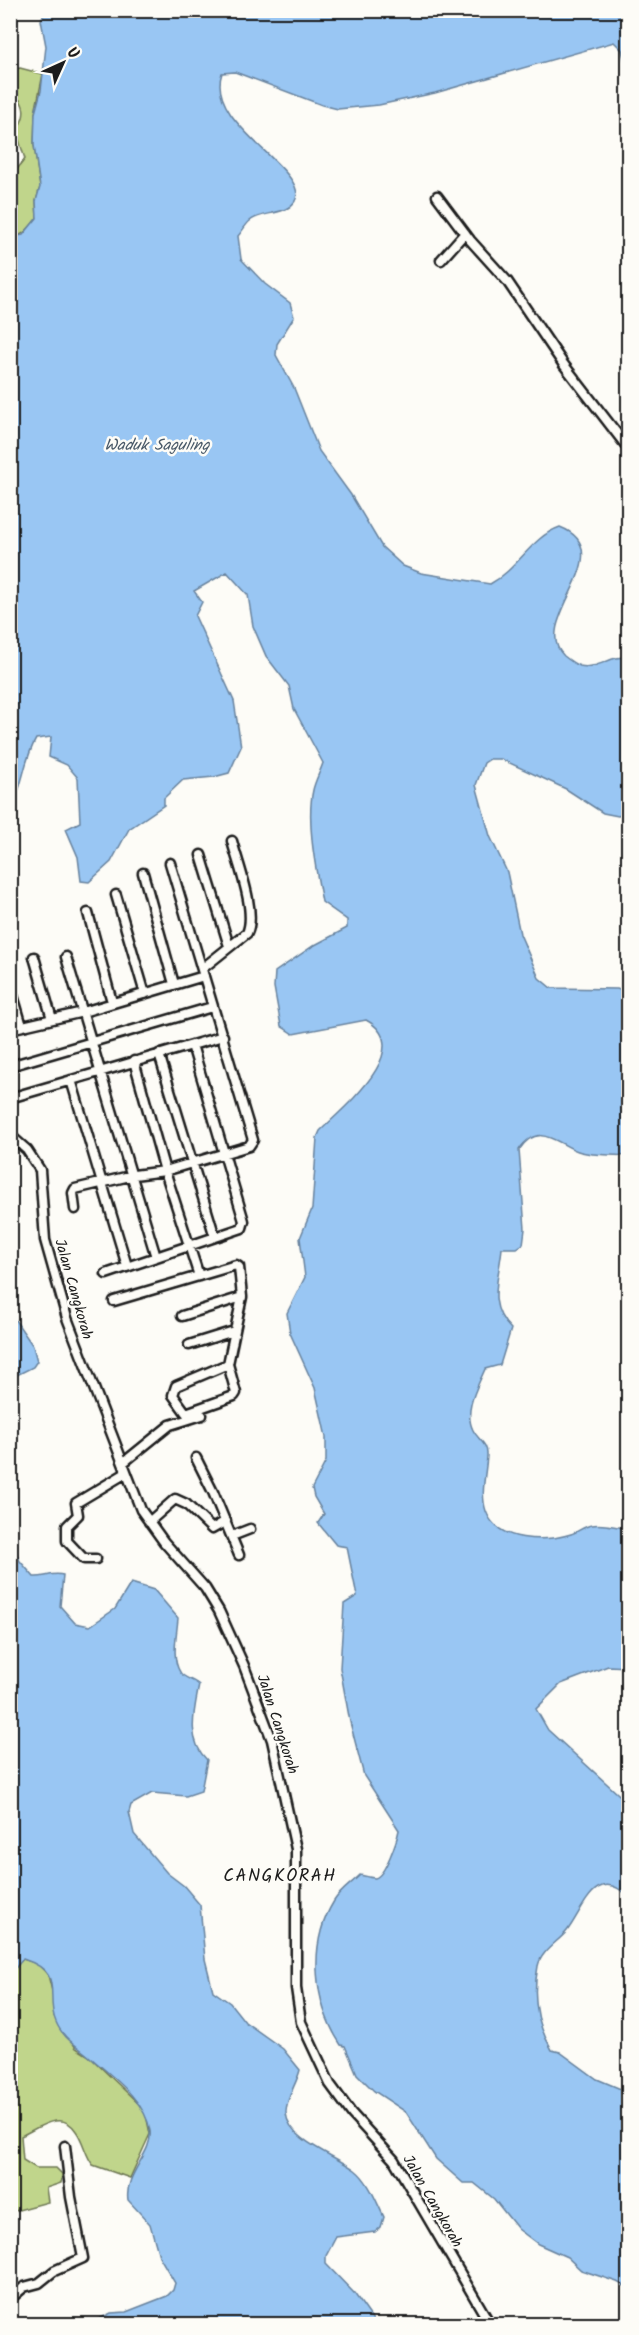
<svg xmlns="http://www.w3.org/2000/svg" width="639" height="2335" font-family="Kalam,sans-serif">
  <rect width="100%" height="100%" fill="#fdfcf7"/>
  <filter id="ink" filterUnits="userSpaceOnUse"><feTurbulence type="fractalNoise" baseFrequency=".0167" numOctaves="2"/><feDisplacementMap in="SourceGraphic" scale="12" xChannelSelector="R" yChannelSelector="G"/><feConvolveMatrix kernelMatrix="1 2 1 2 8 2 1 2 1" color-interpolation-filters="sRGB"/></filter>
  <g filter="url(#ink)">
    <!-- green -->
    <path fill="#c0d58b" stroke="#6e7854" stroke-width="1.5" d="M20 68 43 74 35 113 34 145 40 187 36 201 37 218C29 227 23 238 11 237V177L25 159 19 140 14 134C22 123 28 112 20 100L11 98 10 70Z
      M23 1959 38 1964 48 1975 54 1999V2016L76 2048 89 2056 145 2110 150 2134 130 2178 93 2165C85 2155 84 2142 76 2131 62 2109 38 2128 21 2136L23 2160 36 2168H56L62 2174 61 2183 46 2188 48 2202 11 2212 10 1973Z"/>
    <!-- water -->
    <path fill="#99c6f3" stroke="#67829d" stroke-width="1.5" d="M45 11H628V74L622 50 614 42 435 93 379 105 338 109 322 105 235 72 222 73C204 124 312 171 295 201 286 216 262 211 250 221 245 225 242 232 238 236L241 259 265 284 290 303 294 317 277 344 276 355 294 388 319 451 351 495 382 547 403 566 421 573 490 584C518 569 531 537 560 527 624 552 528 622 564 656 569 660 574 664 580 666 598 670 612 654 628 658V813L618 816 603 813 566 789 501 759H490L484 763 476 785 490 836 507 872 520 934 539 978 551 988 617 989 628 993V1156C613 1154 596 1156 581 1152 560 1147 540 1119 519 1150L525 1229 523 1244 517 1248H502C499 1280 486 1305 511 1329L500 1365 485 1369C478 1386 463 1410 473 1430 478 1440 488 1443 487 1456 486 1473 480 1494 486 1511 497 1543 545 1542 571 1534 578 1532 584 1526 592 1525 603 1523 617 1527 628 1529V1667L608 1666 561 1684 536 1709 548 1730 628 1803V1896C595 1864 583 1911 567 1931 558 1942 541 1951 538 1966 532 1996 537 2025 552 2050L560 2052 597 2079 628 2092V2288L617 2282 581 2270 567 2257 538 2244 518 2229 494 2199 474 2183H463L436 2159 406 2112 374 2091 357 2074 345 2046 341 2045C314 2004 307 1945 334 1901 340 1891 352 1883 360 1875 364 1876 371 1878 375 1878 385 1876 397 1840 399 1830L364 1776 350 1722 340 1668 344 1604 357 1596 347 1547 336 1545 318 1523 324 1514 314 1497 312 1488 326 1461V1437L315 1388 290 1333 287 1313 305 1277 300 1238 312 1209 317 1138 320 1131C343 1108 418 1048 366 1020L293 1034 281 1026 274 987 275 972 313 946 347 928V920L322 902C316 870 306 821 313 790 315 781 320 772 323 763L294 709 289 686 266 656 253 626 248 595 227 572 194 591 202 602 195 616 234 701 241 747 229 773 214 777 183 780 164 798V805L129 829 111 862 89 882 81 881 78 857 66 829 80 822 78 778 67 765 49 757 51 737 36 739C23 761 23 789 11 807L10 237 23 235 37 218 36 201 40 187 34 145 35 113 41 91 46 46 41 20Z
      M11 1314 33 1346 37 1361 33 1367 11 1378Z
      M11 1540 20 1561 34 1577C44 1578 52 1572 63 1575L60 1606 75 1623 90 1626 115 1609 131 1583 154 1590 178 1618C177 1634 171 1658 180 1672 183 1678 194 1680 199 1685 194 1712 186 1739 207 1760L201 1791 186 1796 152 1793 131 1805 129 1812 134 1834 167 1873 184 1886 200 1905 205 1959 213 1991 230 2003 245 2022 283 2049 300 2070C297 2083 285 2100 286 2113 288 2140 336 2156 355 2170 369 2181 376 2201 384 2217L381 2227 375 2232 336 2237 326 2256V2264L354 2293 376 2324H89L111 2313 126 2312 167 2296 173 2290 175 2283 159 2256 150 2224 128 2200C124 2174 153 2153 150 2131 146 2101 113 2077 91 2058 78 2046 63 2039 56 2022 44 1995 67 1973 23 1959L11 1973Z"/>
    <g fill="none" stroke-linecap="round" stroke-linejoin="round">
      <!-- street casing -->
      <g stroke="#1c1c1c" stroke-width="13">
        <path id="street" d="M437 196 470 240 507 281 564 365 628 448
          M441 260 465 233
          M201 855 229 946
          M143 873 174 984
          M116 895 145 994
          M88 913 112 1002
          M34 957 52 1019
          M66 957 156 1257
          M203 968 247 933C257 912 238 864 232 841
          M10 985 22 1026
          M10 1029 83 1012 204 976
          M159 1054 215 1237
          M134 1061 165 1171 199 1276
          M10 1066 212 1007
          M71 1080 127 1266
          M10 1098 223 1036
          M10 1135 27 1150 40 1170 45 1240 67 1318 141 1510 164 1542 205 1588 219 1611 244 1666 272 1740 296 1849V1988L301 2022 330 2084 352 2114 394 2160 490 2324
          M75 1209 73 1193 75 1189 134 1175 165 1171 249 1146 253 1140 170 863
          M106 1274 242 1228 244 1221 192 1045
          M114 1301 236 1265 239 1267 242 1297 182 1316
          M189 1345 234 1331
          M228 1364 236 1393 234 1396 186 1413 173 1395 176 1386 228 1364 242 1297
          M196 1458 213 1492 239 1555
          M123 1463 170 1425 202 1415
          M149 1522 175 1499 186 1504 212 1529 226 1521
          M232 1536 250 1529
          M96 1559H84L67 1541V1526L78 1515 76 1503 126 1473
          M10 2299 24 2287 39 2283 54 2271 83 2258 71 2197 65 2146"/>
      </g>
      <!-- street -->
      <use href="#street" stroke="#fdfcf7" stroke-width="8"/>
    </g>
  </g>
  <g text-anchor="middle" stroke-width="5" stroke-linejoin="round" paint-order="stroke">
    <!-- street labels -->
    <g font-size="15" fill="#1c1c1c" stroke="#fdfcf7">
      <text transform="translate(74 1289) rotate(74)" y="5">Jalan Cangkorah</text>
      <text transform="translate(278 1724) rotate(72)" y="5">Jalan Cangkorah</text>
      <text transform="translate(433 2201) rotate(60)" y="5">Jalan Cangkorah</text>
    </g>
    <!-- water labels -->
    <g font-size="16" font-style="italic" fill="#485867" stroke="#fdfcf7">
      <text x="157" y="450">Waduk Saguling</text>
    </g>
    <!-- quarter labels -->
    <g font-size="18" letter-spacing="1.5" fill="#1c1c1c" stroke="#fdfcf7">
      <text x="280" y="1881">CANGKORAH</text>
    </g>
  </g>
  <!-- margin -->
  <rect width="639" height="2335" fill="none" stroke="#fdfcf7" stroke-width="36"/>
  <rect x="18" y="18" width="603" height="2299" fill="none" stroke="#1c1c1c" stroke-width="2" filter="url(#ink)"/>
  <!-- north arrow -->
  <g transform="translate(63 63) rotate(45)" stroke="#fdfcf7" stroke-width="4.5" paint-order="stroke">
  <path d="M0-4.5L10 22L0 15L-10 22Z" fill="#1c1c1c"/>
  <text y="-9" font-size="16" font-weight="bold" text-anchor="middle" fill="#1c1c1c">U</text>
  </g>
</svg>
